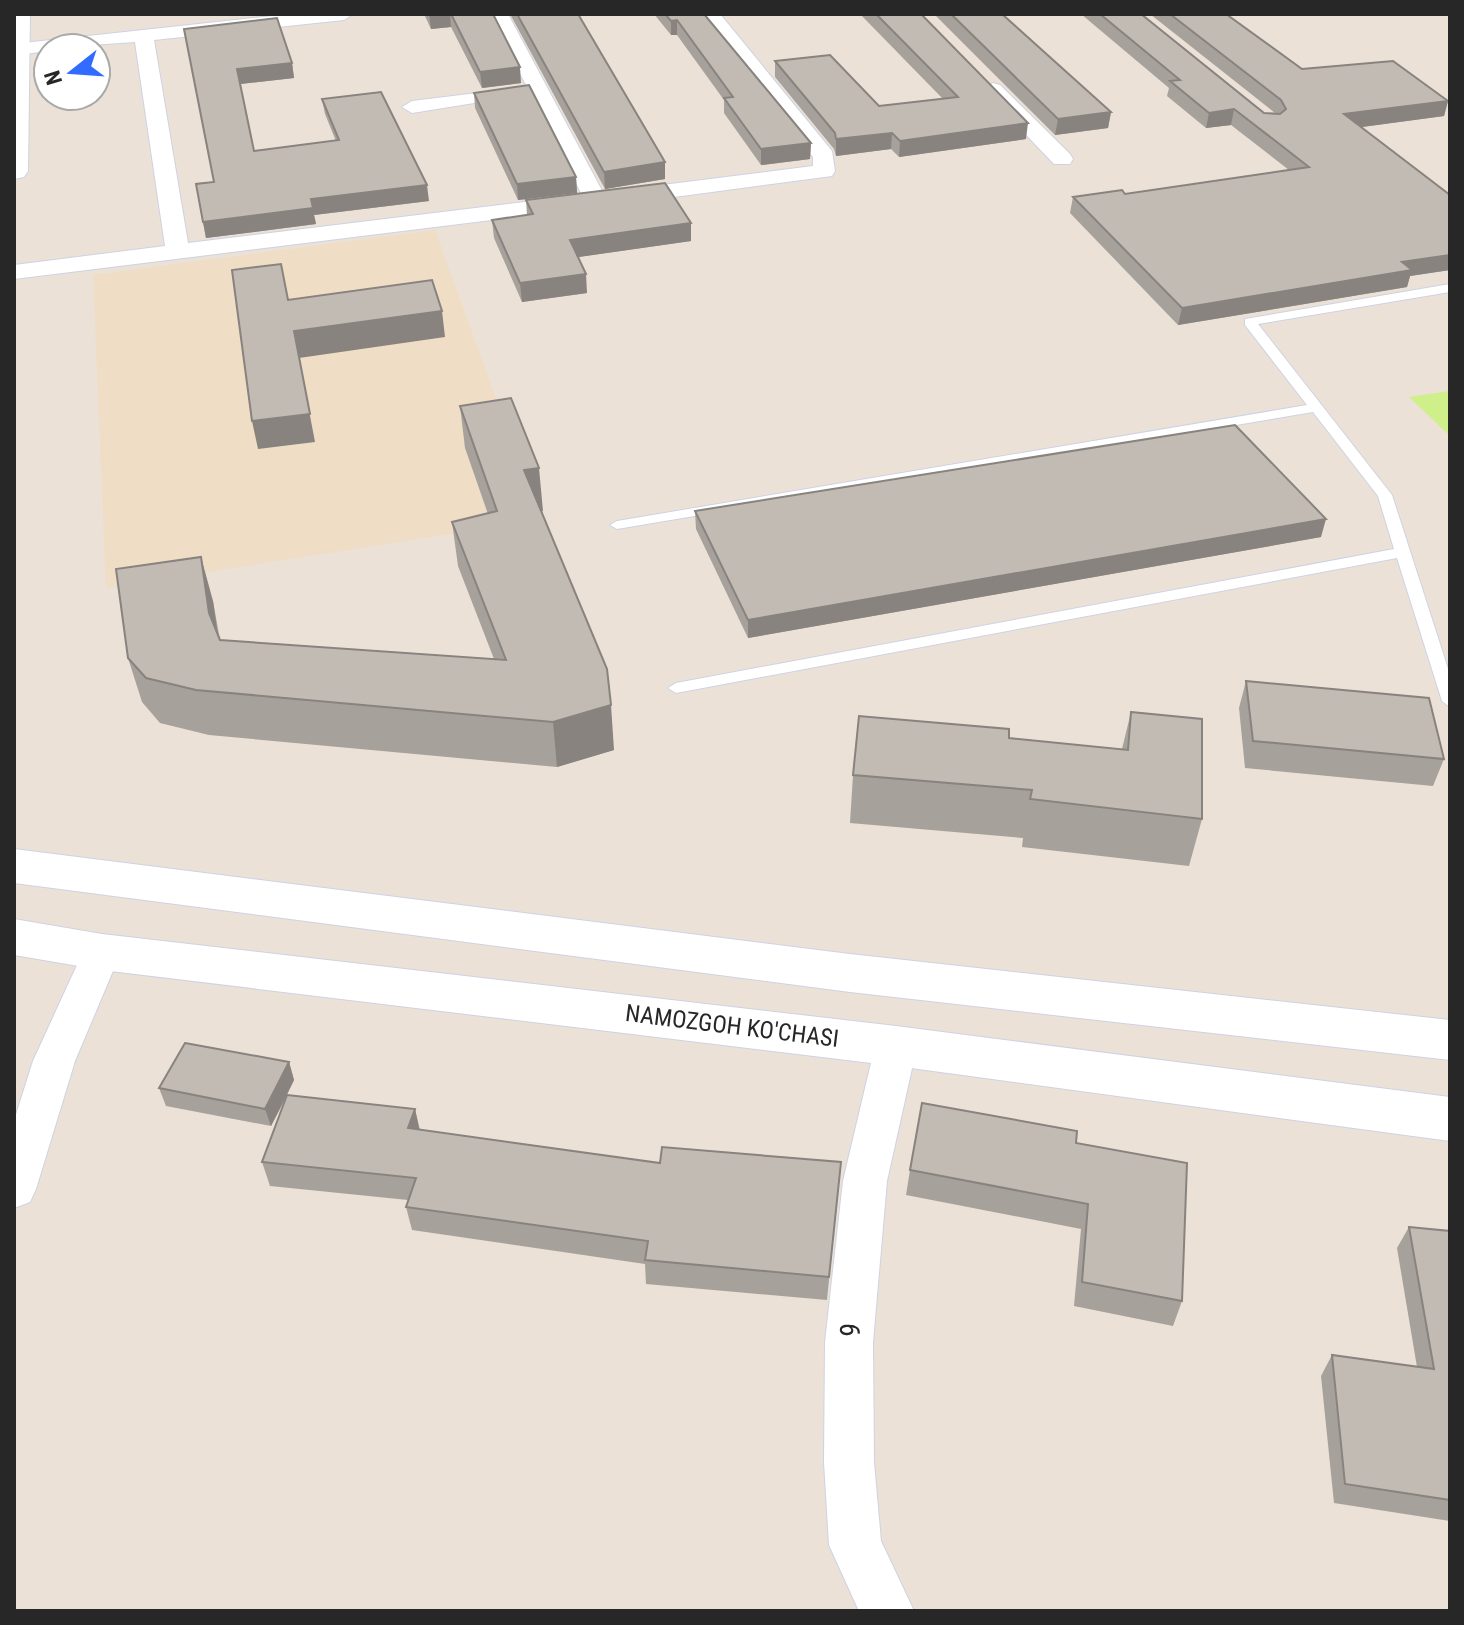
<svg xmlns="http://www.w3.org/2000/svg" width="1464" height="1625" font-family="'Roboto Condensed',sans-serif">
  <rect width="100%" height="100%" fill="#ebe1d7"/>
  <!-- education -->
  <path fill="#efddc5" d="M435 230 540 520 106 588 93 275Z"/>
  <!-- pitch -->
  <path fill="#ceef8a" d="M1450 391V436L1409 397Z"/>
  <g fill="none" stroke-linecap="round" stroke-linejoin="round">
    <!-- service casing -->
    <g stroke="#cdd3e2" stroke-width="2">
      <path id="service" d="M1450 284V292L1258 324 1392 495 1450 675V707L1442 701 1397 558 676 693 668 688 676 683 1394 549 1378 496 1313 412 617 529 610 525 617 521 1307 405 1245 325V319Z"/>
    </g>
    <!-- minor casing -->
    <g stroke="#cdd3e2" stroke-width="2">
      <path id="minor" d="M291 14H353L344 20 154 40 188 243 582 195 531 94 412 113 402 107 412 101 527 87 490 14H508L607 200 596 207 14 279V265L165 246 135 42 48 48V51L16 55 14 44Z
        M701 14H720L832 151 835 171 832 176 622 204 614 202 611 197 622 190 813 166V157Z
        M993 83 1000 85 1070 154 1073 159 1070 164H1054L986 93 983 89Z
        M102 937 116 941 121 952 75 1061 36 1189 30 1202 14 1208V1121L33 1061 88 941Z
        M896 1029 910 1034 917 1046 887 1181 873 1342 874 1462 881 1541 914 1611H859L829 1545 824 1462 825 1342 843 1181 875 1046 882 1034Z"/>
    </g>
    <!-- tertiary casing -->
    <g stroke="#cdd3e2" stroke-width="2">
      <path id="tertiary" d="M14 14H30L28 171 24 177 14 179Z"/>
    </g>
    <!-- secondary casing -->
    <g stroke="#cdd3e2" stroke-width="2">
      <path id="secondary" d="M14 849 850 954 1450 1020V1060L850 992 14 883Z
        M14 919 102 934 896 1026 1450 1097V1141L896 1066 102 970 14 955Z"/>
    </g>
    <!-- service -->
    <use href="#service" fill="#fff" fill-rule="evenodd"/>
    <!-- minor -->
    <use href="#minor" fill="#fff" fill-rule="evenodd"/>
    <!-- tertiary -->
    <use href="#tertiary" fill="#fff" fill-rule="evenodd"/>
    <!-- secondary -->
    <use href="#secondary" fill="#fff" fill-rule="evenodd"/>
  </g>
  <!-- wall -->
  <path fill="#a7a19b" d="M424 14H493L521 83 482 88 451 27 431 29Z
    M510 14H578L665 179 605 189Z
    M654 14H704L811 143 810 159 761 165 724 113V100L677 35H671Z
    M860 14H921L1026 139 899 157 891 149 836 156 834 149 775 77V61L879 106 943 99Z
    M934 14H1002L1111 112 1108 128 1055 135Z
    M1081 14H1141L1264 113H1275L1150 14H1226L1302 69 1448 101 1444 116 1361 127 1450 195V270L1410 276 1407 287 1178 325 1070 213 1073 197 1125 194 1289 170 1231 125 1206 128 1167 96 1169 88Z
    M184 29 292 63 294 78 240 84 254 151 336 141 325 114 322 99 429 201 314 215 316 224 206 238 203 222 214 182Z
    M474 93 576 177 577 193 518 200 475 108Z
    M526 200 691 241 578 257 587 293 522 302 494 238 492 220 527 215Z
    M460 406 543 511H541L614 750 557 767 209 735 160 723 142 702 128 658 213 601 220 640 494 659 458 566 452 522 488 514 465 448Z
    M695 511 1321 537 748 638 696 529Z
    M1246 681 1444 759 1433 786 1245 768 1239 708Z
    M1131 712 1202 819 1189 866 1022 847 1023 838 850 823 853 775 1009 738 1122 749Z
    M289 1062 294 1080 287 1095 415 1109 420 1130 660 1163 841 1162 827 1300 646 1284 645 1264 412 1230 406 1207 408 1200 270 1186 262 1162 286 1098 271 1126 166 1106 159 1088Z
    M1076 1143 1182 1301 1173 1326 1074 1306 1081 1229 906 1195 910 1170Z
    M1409 1227 1450 1231V1521L1334 1503 1321 1376 1332 1355 1417 1367 1397 1248Z"/>
  <!-- shaded-wall -->
  <path fill="#88837e" d="M429 14H450L451 27 431 29Z
    M677 20V35H671V21Z
    M292 63 294 78 240 84 237 69Z
    M520 67 521 83 482 88 480 72Z
    M1448 101 1444 116 1340 130 1344 114Z
    M1234 109 1231 125 1206 128 1209 113Z
    M1111 112 1108 128 1055 135 1058 119Z
    M1028 123 1026 139 899 157 900 141Z
    M892 133 891 149 836 156V139Z
    M811 143 810 159 761 165V149Z
    M665 162V179L605 189 604 172Z
    M576 177 577 193 518 200 517 184Z
    M427 185 429 201 314 215 316 224 206 238 203 222 311 199Z
    M691 223V241L572 258 570 240Z
    M1450 255V270L1410 276 1407 287 1178 325 1182 308 1402 262Z
    M586 274 587 293 522 302 520 283Z
    M442 311 445 337 299 358 315 442 258 449 252 421 294 331Z
    M539 468 543 511 528 513 524 470Z
    M1326 519 1321 537 748 638V620Z
    M201 557 213 601 221 657 209 613Z
    M611 705 614 750 557 767 553 722Z
    M289 1062 294 1080 271 1126 265 1109Z
    M415 1109 420 1133 408 1128Z"/>
  <!-- building -->
  <path fill="#c2bbb4" stroke="#88837e" stroke-width="2" d="M451 14H493L520 67 480 72Z
    M517 14H578L665 162 604 172Z
    M665 14H704L811 143 761 149 724 98 733 97 677 20 671 21Z
    M876 14H921L1028 123 900 141 892 133 836 139 835 133 775 61 830 55 879 106 958 97Z
    M951 14H1002L1111 112 1058 119Z
    M1100 14H1141L1264 113 1280 114 1286 109 1281 100 1170 14H1226L1302 69 1393 61 1448 101 1344 114 1450 195V255L1402 262 1412 270 1182 308 1073 197 1122 190 1125 194 1309 167 1234 109 1209 113 1170 81 1180 80Z
    M277 18 292 63 237 69 254 151 339 140 322 99 381 92 427 185 311 199 313 208 203 222 196 184 214 182 184 29Z
    M529 85 576 177 517 184 474 93Z
    M665 183 691 223 570 240 586 274 520 283 492 220 533 214 526 200Z
    M281 264 288 300 432 280 442 311 294 331 310 414 252 421 232 270Z
    M511 398 539 468 524 470 607 669 611 705 553 722 196 690 146 678 128 658 116 569 201 557 209 613 220 640 506 660 452 522 497 511 460 406Z
    M1235 425 1326 519 748 620 695 511Z
    M1246 681 1429 698 1444 759 1253 741Z
    M1131 712 1202 719V819L1030 799 1032 790 853 775 859 716 1009 729V738L1128 750Z
    M185 1043 289 1062 265 1109 159 1088Z
    M287 1095 415 1109 408 1128 660 1163 662 1147 841 1162 829 1277 645 1260 648 1241 406 1207 416 1178 262 1162Z
    M922 1103 1077 1131 1076 1143 1187 1163 1182 1301 1082 1282 1088 1204 910 1170Z
    M1409 1227 1450 1231V1500L1345 1484 1332 1355 1434 1369Z"/>
  <g text-anchor="middle" stroke-width="8" stroke-linejoin="round" paint-order="stroke">
    <!-- street labels -->
    <g font-size="24" fill="#272727" stroke="#fff">
      <text transform="translate(732 1026) rotate(7)" y="8">NAMOZGOH KO'CHASI</text>
    </g>
    <!-- near-street labels -->
    <g font-size="28" fill="#272727" stroke="#fff">
      <text transform="translate(850 1330) rotate(-86)" y="10">9</text>
    </g>
  </g>
  <!-- border -->
  <rect width="1464" height="1625" fill="none" stroke="#272727" stroke-width="32"/>
  <!-- north arrow -->
  <g transform="translate(72 72) rotate(253)"><circle r="38" fill="#ffffff" stroke="#a9a9a9" stroke-width="2"/>
  <path d="M0-6L14 30L0 20L-14 30Z" fill="#316bff"/>
  <text y="-12" font-size="22" font-weight="bold" text-anchor="middle" fill="#272727">N</text>
  </g>
</svg>
